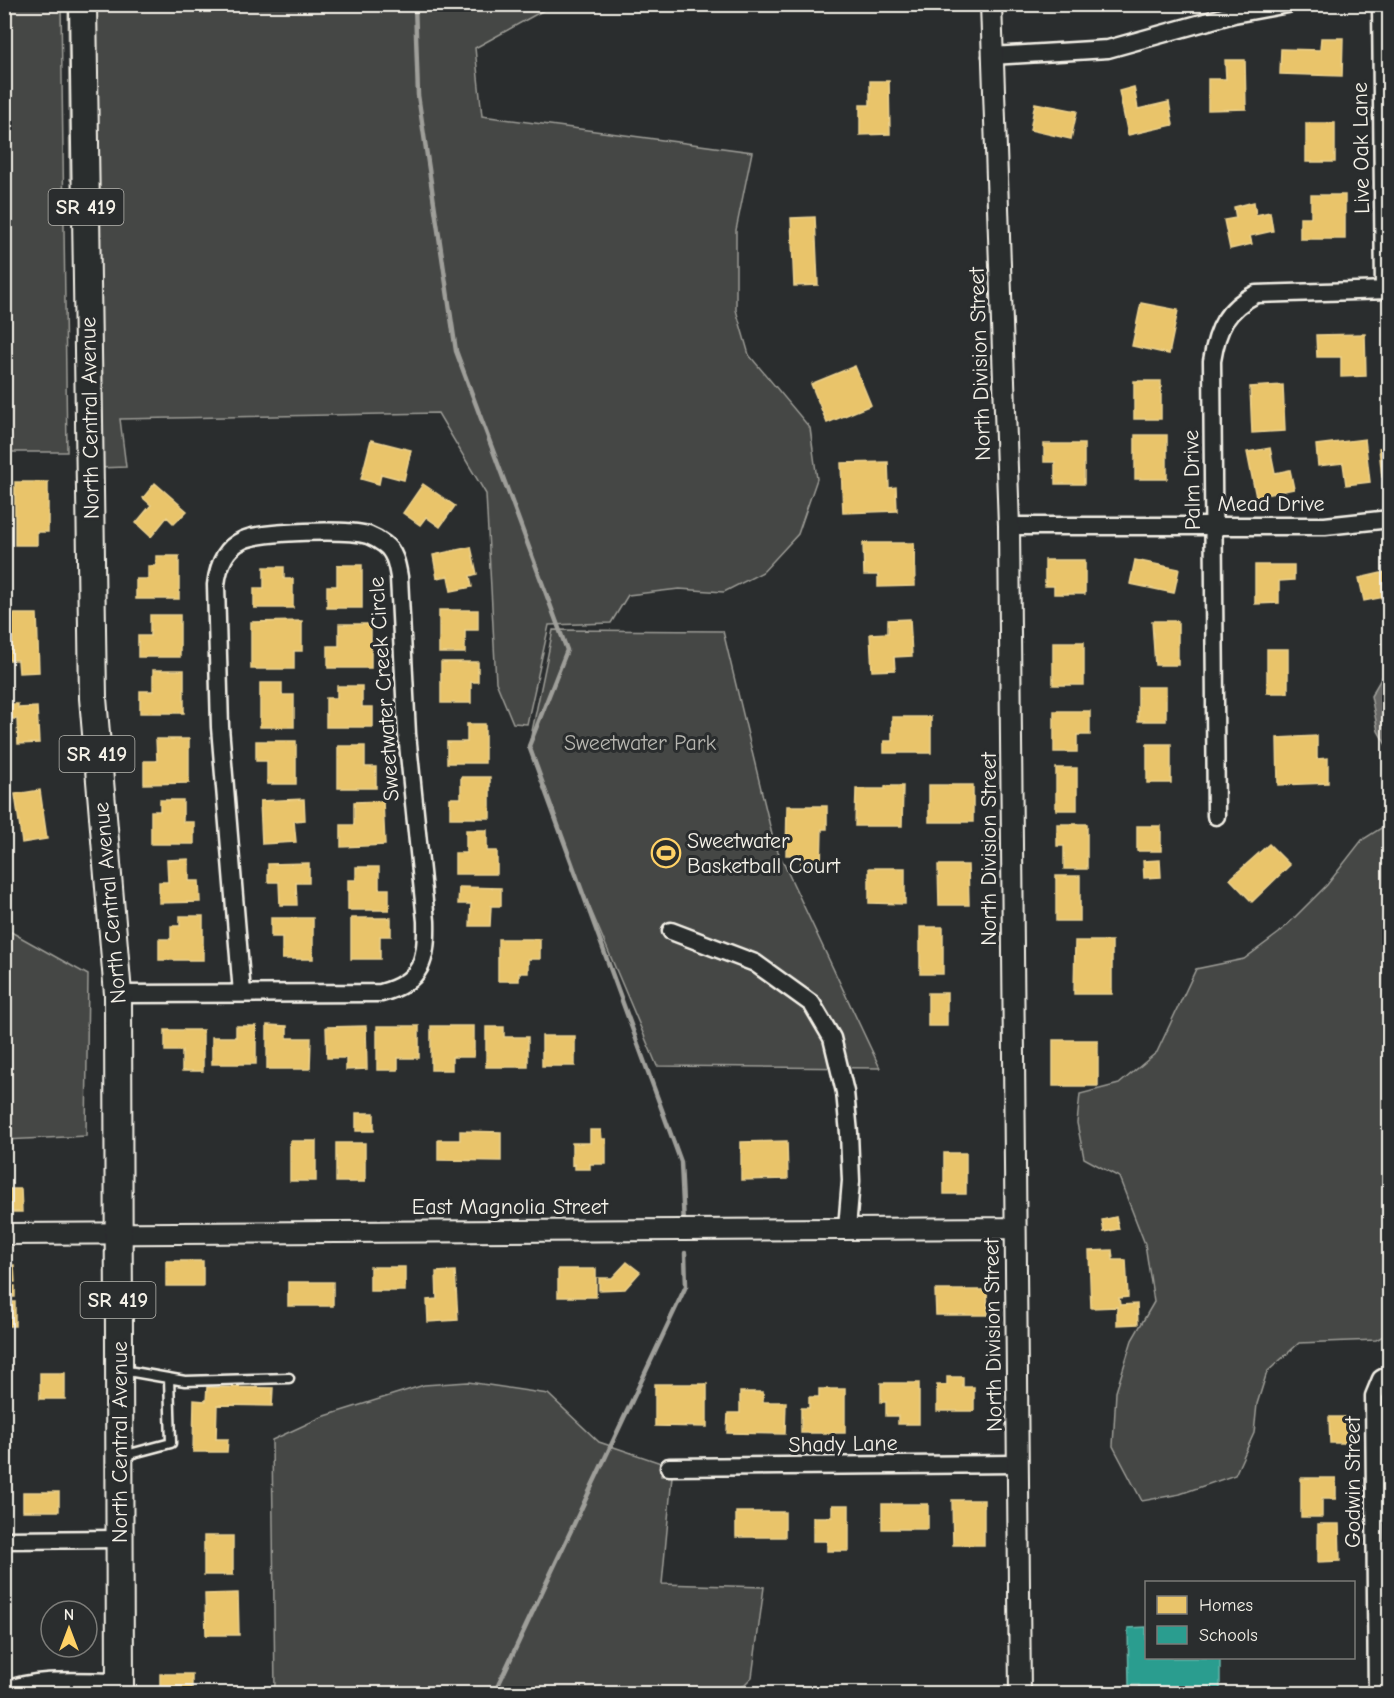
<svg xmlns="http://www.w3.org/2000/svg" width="1394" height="1698" font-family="'Comic Neue',sans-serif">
  <rect width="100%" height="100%" fill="#2a2d2e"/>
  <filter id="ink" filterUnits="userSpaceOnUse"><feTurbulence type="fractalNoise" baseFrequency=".0167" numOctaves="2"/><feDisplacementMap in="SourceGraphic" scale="12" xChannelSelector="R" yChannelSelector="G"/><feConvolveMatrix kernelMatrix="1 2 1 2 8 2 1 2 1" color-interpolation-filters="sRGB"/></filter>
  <g filter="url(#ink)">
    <!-- green -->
    <path fill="#444645" stroke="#9c9c96" stroke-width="1.5" d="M4 5H61L67 452H5Z
      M68 5H75V181L70 180Z
      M90 5H553L475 48 482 116 752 152 736 230V310L749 355 810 428 817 479 798 534 763 572 724 592 679 589 628 595 611 623 549 625 527 724 513 723 496 682 486 494 438 413 120 419 126 467 97 468Z
      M553 630 723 631 774 843 880 1068 657 1066 579 882 529 746Z
      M1389 823V1333L1376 1340 1299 1343 1267 1372 1257 1404 1254 1433 1235 1475 1180 1494 1142 1501 1113 1446 1116 1392 1132 1340 1154 1302 1145 1244 1119 1177 1084 1158 1077 1123 1080 1094 1119 1084 1157 1052 1196 969 1244 959 1279 933 1327 885 1362 840Z
      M4 928 88 975 86 1136 5 1140Z
      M468 1382 548 1394 599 1442 661 1463V1476H672L662 1584 764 1587 752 1677 735 1694 275 1693 272 1440 322 1417 424 1385Z"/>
    <!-- water -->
    <path fill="#676866" stroke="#9f9f9a" stroke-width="1.5" d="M1389 665V750L1378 731 1371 696Z"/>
    <!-- homes -->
    <path fill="#e9c46a" stroke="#ecd290" stroke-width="1.5" d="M1321 38H1343L1342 76 1280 74 1281 49 1320 50Z
      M1225 60H1245L1246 109 1208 110V79H1226Z
      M870 81H889L890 134 860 135V105H870Z
      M1134 87 1138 109 1169 102 1173 125 1128 135 1119 91Z
      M1035 103 1077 111 1071 139 1030 130Z
      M1306 123H1335V162H1306Z
      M1311 195H1345V239H1300V217H1311Z
      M1254 202 1256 215 1270 212 1273 231 1250 236 1252 244 1230 249 1224 220 1236 218 1234 207Z
      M815 217 818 285 794 286 791 218Z
      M1141 303 1178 310 1169 354 1132 346Z
      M1365 334 1366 376 1341 377V357H1317L1316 335Z
      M855 366 871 405 827 423 811 384Z
      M1134 381H1161V419H1134Z
      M1283 385 1285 431 1252 433 1250 387Z
      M1135 435H1167V479H1135Z
      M1365 439 1370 482 1346 485 1343 463 1318 466 1316 445Z
      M371 440 411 450 404 480 381 474 379 484 361 479Z
      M1044 444H1084V484H1055V462H1044Z
      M1390 447V477H1382L1379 448Z
      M1270 448 1275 473 1290 470 1294 489 1256 497 1247 452Z
      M888 462 889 488 896 487 897 511 843 513 841 463Z
      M15 482H48V532H37V545H15Z
      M155 483 187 511 174 524 167 517 151 537 136 523 151 505 143 498Z
      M423 484 455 506 440 527 426 517 420 525 403 513Z
      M863 543H914L915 586 878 587V575H864Z
      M471 547 477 574 470 576 472 587 451 591 448 576 437 578 433 555Z
      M156 556H179V599H136V579H148V566H156Z
      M1045 560H1085V594H1054V586H1045Z
      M1135 560 1179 569 1174 593 1130 584Z
      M337 565H362V608H327V586H337Z
      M1255 565H1294V580L1279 581V603L1255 604Z
      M264 567H284V579H293V608H254V588H264Z
      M1390 571V596L1364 601 1359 578Z
      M439 610H478V630H465V653H439Z
      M13 614H37L39 672 19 673 18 660H4V625L13 624Z
      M150 615H180V657H138V636H150Z
      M910 619 912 656 894 657 895 670 872 671 870 634 888 633V620Z
      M302 621V651H294V669H251V622Z
      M1152 621H1178V665H1155Z
      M339 624H371V668H328V646H339Z
      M1053 642H1084V685H1053Z
      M1267 649H1288V693H1267Z
      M441 662H478V682H471V703H441Z
      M153 670H184V713H140V691H153Z
      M260 683H282V695H294V727H260Z
      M337 686H362V707H373V727H326V698H337Z
      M1138 687H1166V721H1138Z
      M6 704H18V708L37 707 39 743 18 744 17 719H7Z
      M1054 711H1090V735H1077V752H1054Z
      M892 717H931V753H884V741H892Z
      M467 724H485V763H447V742H467Z
      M1317 736V759L1328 758V783L1278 785 1277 738Z
      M156 739H189V783L144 784V761H157Z
      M256 741H296V784H267V761H256Z
      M1147 744H1171V783H1147Z
      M338 746H365V767H376V788H338Z
      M1056 768H1077V810H1056Z
      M461 777H490V818H450V798H461Z
      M929 785H973V822H929Z
      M885 786H903L902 826H855L856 789H885Z
      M40 790 47 839 22 843 15 794Z
      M304 799 305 820 294 821 296 842 262 844 260 801Z
      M160 800H183V822H194V844H151V811H160Z
      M383 801 385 845 341 847V825H354V802Z
      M787 806H827V829H822L821 868H801V855H786Z
      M1057 824H1087V869H1064V846H1057Z
      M1137 826H1161V851H1137Z
      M466 830H487V851H497V874H455V853H466Z
      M1269 844 1290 865 1252 902 1230 879Z
      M189 859V881H199L200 902 159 903V882H168L167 860Z
      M1160 860 1161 877 1144 878 1143 861Z
      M309 863V883H296L297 905H280L279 882H268V864Z
      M938 865H968L969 905H939Z
      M356 867H379V889H389V910H348V880H356Z
      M869 868H905V904L869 903Z
      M1056 876H1080V921H1056Z
      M459 887 501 888V906H491L490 926H470L471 904H458Z
      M180 916H203V960H159V939H171V926H180Z
      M271 918H313V959H282V937H271Z
      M351 918H391V936H380V959H351Z
      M920 927H943V974H920Z
      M498 939H540V959H528V973H519V981H498Z
      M1075 941H1112V994H1074Z
      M928 993H947V1026H928Z
      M267 1025 287 1026V1038H311L310 1069H267Z
      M236 1026H256V1064H212V1037H236Z
      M366 1026 367 1069 346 1070V1058H327L326 1027Z
      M377 1026H419V1058H398V1070H377Z
      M431 1026H474V1057H452V1070H431Z
      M486 1027H504V1037H528V1067H486Z
      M165 1030H203V1071H182V1051H165Z
      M542 1036H575V1066H542Z
      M1053 1040H1098V1086H1053Z
      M356 1113H374V1131H356Z
      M590 1130H601L602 1139H606V1164H590V1169H575V1164L572 1165V1143H590Z
      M460 1131 501 1132V1161L438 1160V1140H460Z
      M290 1141H316V1181H290Z
      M787 1141 788 1179 741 1180V1142Z
      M336 1143H365V1182H336Z
      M944 1153H966V1194H944Z
      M4 1189H21L22 1212H4Z
      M1116 1217 1119 1229 1104 1232 1102 1220Z
      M1112 1250 1113 1260H1126L1128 1297 1119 1298 1120 1305 1137 1304 1138 1324 1117 1325V1307L1091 1308 1089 1251Z
      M166 1261H203V1286H166Z
      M627 1262 640 1272 625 1289 599 1290V1278H612Z
      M4 1265H14L15 1282H11V1286H15V1297H11V1302H15V1326H4Z
      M370 1267H405V1291H370Z
      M558 1269H596V1297H558Z
      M455 1271 458 1320 428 1322 427 1300 437 1299 436 1272Z
      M288 1282H333V1306H288Z
      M935 1290H987L988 1315H936Z
      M40 1373H65V1399H40Z
      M947 1377H963V1387H974V1411H937V1385H947Z
      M881 1383H919V1424H898V1416H886V1402H881Z
      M655 1384H707V1427L655 1426Z
      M207 1387 273 1388 272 1406 217 1405 216 1439H228L227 1452H193L194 1400 206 1401Z
      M819 1389H845V1433H801V1408H809V1397H819Z
      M740 1392H763V1402H786L785 1434 727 1433 728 1413H740Z
      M1329 1417H1346L1347 1443H1330Z
      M1301 1478H1336V1499H1322V1517H1301Z
      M23 1492H59V1511H23Z
      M952 1500H984V1545H953Z
      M882 1504H928V1529H882Z
      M832 1505H849V1551H827V1541H813V1517H832Z
      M736 1512H785V1537H736Z
      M1318 1524H1339L1340 1561 1318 1562Z
      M204 1536H233V1575H204Z
      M238 1593 239 1635H206L205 1594Z
      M160 1674H192V1694H160Z"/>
    <!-- schools -->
    <path fill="#2a9d8f" stroke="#67b6aa" stroke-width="1.5" d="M1146 1627V1658H1220V1694H1139V1685H1129L1128 1628Z"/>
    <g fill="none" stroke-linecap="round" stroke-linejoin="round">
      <!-- stream -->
      <path stroke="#9f9f9a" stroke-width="4.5" d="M415 4 418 95 456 351 567 650 529 746 681 1162 684 1225
        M494 1694 686 1286 685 1253"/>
      <!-- service casing -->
      <g stroke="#f4f1e8" stroke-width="13">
        <path id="service" d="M122 1370 185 1381 289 1378
          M122 1456 171 1443 169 1378"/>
      </g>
      <!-- minor casing -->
      <g stroke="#f4f1e8" stroke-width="21">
        <path id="minor" d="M1381 4 1384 290
          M991 56 1108 49 1234 14 1288 4
          M1009 526H1325L1390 519
          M1216 816 1212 361C1217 329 1226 309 1256 294L1390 290
          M671 931 755 963 812 1004 832 1038 845 1092 849 1133 851 1181 847 1228
          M118 994 381 993C422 982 427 960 426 921L407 734 399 577C397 565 395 552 384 544 380 541 373 537 368 535 346 529 263 531 243 540 225 548 218 567 216 585L220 727 242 993
          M669 1467 1017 1464
          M4 1540 120 1539
          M4 1691C40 1677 82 1682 120 1682
          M1377 1694 1374 1396 1381 1379 1390 1374"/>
      </g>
      <!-- tertiary casing -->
      <g stroke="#f4f1e8" stroke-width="24">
        <path id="tertiary" d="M991 4 1009 526 1020 1694
          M4 1234 1015 1228"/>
      </g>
      <!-- primary casing -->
      <g stroke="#f4f1e8" stroke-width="30">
        <path id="primary" d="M83 4 93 698 118 994 120 1694"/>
      </g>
      <!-- service -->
      <use href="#service" stroke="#2a2d2e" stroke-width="8"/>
      <!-- minor -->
      <use href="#minor" stroke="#2a2d2e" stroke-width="16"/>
      <!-- tertiary -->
      <use href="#tertiary" stroke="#2a2d2e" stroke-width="20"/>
      <!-- primary -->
      <use href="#primary" stroke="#2a2d2e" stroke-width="26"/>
    </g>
  </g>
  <!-- icons -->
  <defs>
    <g id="stadium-ring" transform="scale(1.5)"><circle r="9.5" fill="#2a2d2e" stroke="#ffd166" stroke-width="1.5"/><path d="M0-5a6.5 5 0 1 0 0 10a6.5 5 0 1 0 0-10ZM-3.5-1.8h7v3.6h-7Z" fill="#ffd166"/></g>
  </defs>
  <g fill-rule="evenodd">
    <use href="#stadium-ring" x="666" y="853"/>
  </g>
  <g text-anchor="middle" stroke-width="6" stroke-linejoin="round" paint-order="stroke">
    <!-- shield labels -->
    <g fill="#2a2d2e" stroke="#b7b6b0" stroke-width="1.5">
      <rect x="48.5" y="189" width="75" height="36" rx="4.5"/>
      <rect x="59.5" y="736" width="75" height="36" rx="4.5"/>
      <rect x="80.5" y="1282" width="75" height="36" rx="4.5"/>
    </g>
    <g font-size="21" font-weight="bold" fill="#f4f1e8">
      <text x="86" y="214">SR 419</text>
      <text x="97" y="761">SR 419</text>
      <text x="118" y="1307">SR 419</text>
    </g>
    <!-- street labels -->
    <g font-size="22" fill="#f4f1e8" stroke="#2a2d2e">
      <text transform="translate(1360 148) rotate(-91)" y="8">Live Oak Lane</text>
      <text transform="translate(979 364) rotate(-92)" y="8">North Division Street</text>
      <text transform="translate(89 418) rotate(-91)" y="8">North Central Avenue</text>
      <text transform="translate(1191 480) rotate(-91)" y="8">Palm Drive</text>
      <text x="1271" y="511">Mead Drive</text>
      <text transform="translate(383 689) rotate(-94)" y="8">Sweetwater Creek Circle</text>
      <text transform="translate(988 849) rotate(-90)" y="8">North Division Street</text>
      <text transform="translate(109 903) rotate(-95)" y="8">North Central Avenue</text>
      <text x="510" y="1214">East Magnolia Street</text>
      <text transform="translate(992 1335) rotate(-91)" y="8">North Division Street</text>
      <text transform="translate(119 1442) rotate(-90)" y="8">North Central Avenue</text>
      <text transform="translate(843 1443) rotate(-1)" y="8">Shady Lane</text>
      <text transform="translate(1352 1482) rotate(-90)" y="8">Godwin Street</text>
    </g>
    <!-- park labels -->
    <g font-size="22" fill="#b6b5af" stroke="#2a2d2e">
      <text x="640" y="750">Sweetwater Park</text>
    </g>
    <!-- poi labels -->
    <g font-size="22" fill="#f4f1e8" stroke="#2a2d2e" text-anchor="start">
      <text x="687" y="848">Sweetwater<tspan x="687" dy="25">Basketball Court</tspan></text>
    </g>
  </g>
  <!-- margin -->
  <rect width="1394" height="1698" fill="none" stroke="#2a2d2e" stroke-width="24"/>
  <rect x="12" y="12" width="1370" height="1674" fill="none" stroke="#f4f1e8" stroke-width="2" filter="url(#ink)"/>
  <!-- legend -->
  <rect x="1145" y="1581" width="210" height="78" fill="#2a2d2e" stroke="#7b7b78" stroke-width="1.5"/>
  <rect x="1157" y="1596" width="30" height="18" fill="#e9c46a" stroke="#7b7b78" stroke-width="1.5"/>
  <text x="1199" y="1611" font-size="18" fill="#f4f1e8">Homes</text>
  <rect x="1157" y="1626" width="30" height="18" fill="#2a9d8f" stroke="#7b7b78" stroke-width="1.5"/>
  <text x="1199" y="1641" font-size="18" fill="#f4f1e8">Schools</text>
  <!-- north arrow -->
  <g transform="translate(69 1629)"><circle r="28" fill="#2a2d2e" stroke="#7b7b78" stroke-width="1.5"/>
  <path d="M0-4.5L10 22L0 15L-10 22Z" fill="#ffd166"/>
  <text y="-9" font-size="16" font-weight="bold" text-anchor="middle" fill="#f4f1e8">N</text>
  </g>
</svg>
